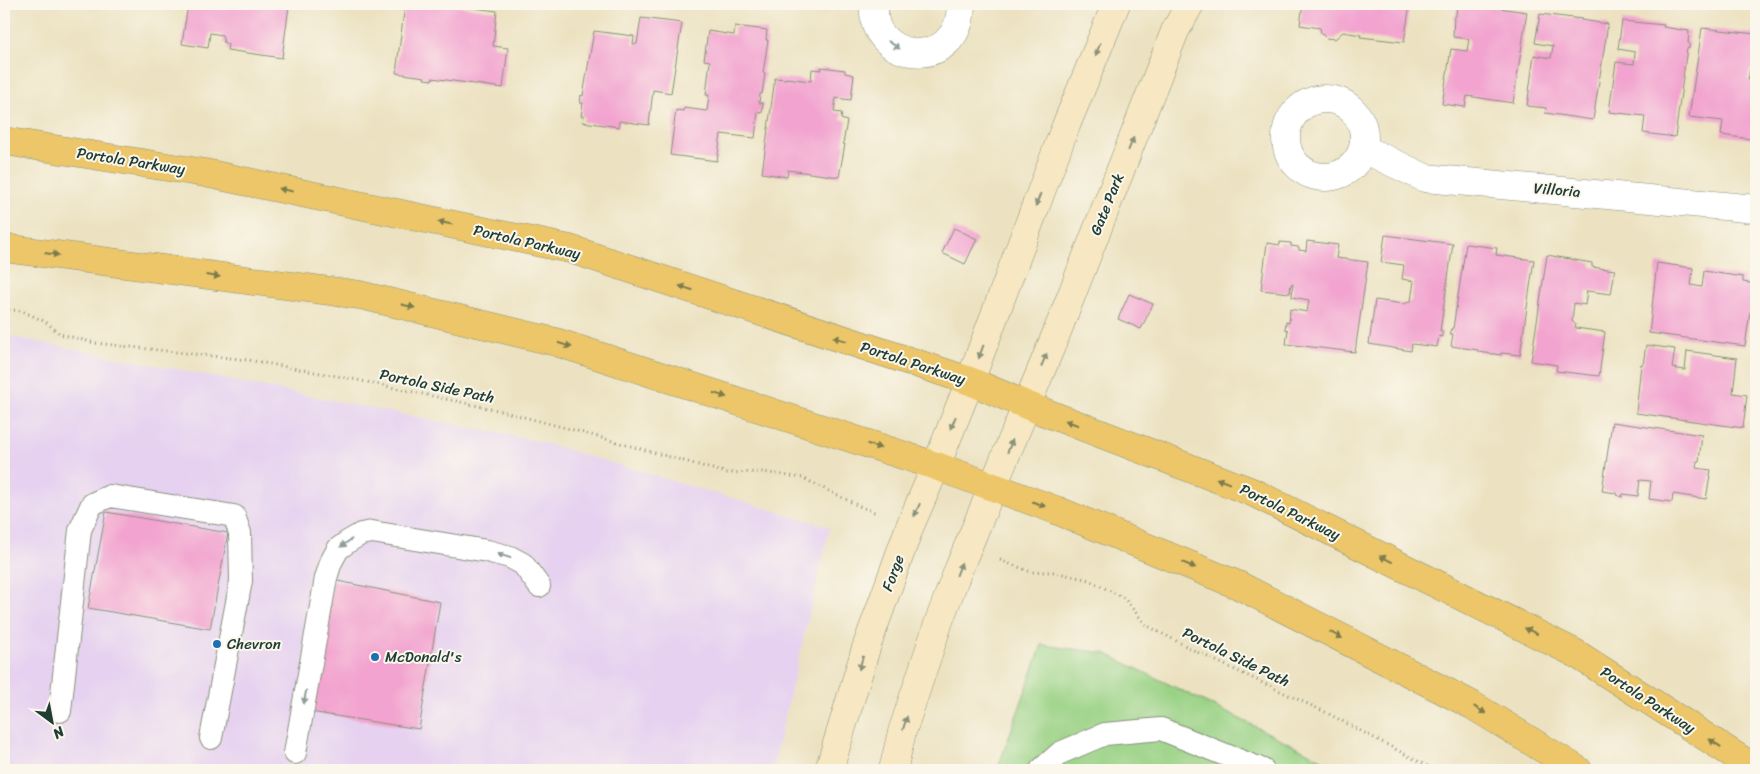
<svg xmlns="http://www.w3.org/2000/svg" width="1760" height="774" font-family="Sriracha,sans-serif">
  <rect width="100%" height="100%" fill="#fbf7ec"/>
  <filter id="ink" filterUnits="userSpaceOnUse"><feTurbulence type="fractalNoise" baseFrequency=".02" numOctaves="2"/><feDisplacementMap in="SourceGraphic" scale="10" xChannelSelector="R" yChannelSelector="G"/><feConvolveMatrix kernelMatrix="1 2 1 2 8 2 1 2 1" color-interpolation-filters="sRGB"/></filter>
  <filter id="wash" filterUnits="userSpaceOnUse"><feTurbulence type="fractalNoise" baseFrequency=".0096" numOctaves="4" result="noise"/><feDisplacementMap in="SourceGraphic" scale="20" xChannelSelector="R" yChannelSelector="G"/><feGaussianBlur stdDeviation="1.12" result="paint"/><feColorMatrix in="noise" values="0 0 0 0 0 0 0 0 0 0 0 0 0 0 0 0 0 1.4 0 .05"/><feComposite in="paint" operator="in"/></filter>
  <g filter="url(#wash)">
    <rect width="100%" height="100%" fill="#ece2c1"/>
    <!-- built -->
    <path fill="#e6d2f0" d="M4 335 537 441 830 527 772 770H4Z"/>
    <!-- green -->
    <path fill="#9ad285" stroke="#5c885c" d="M1042 645 1105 653 1344 770H997Z"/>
    <g id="blocks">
      <!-- building -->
      <path fill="#f2a3cf" d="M188 4H294V7L289 6 282 58 227 50 228 44 224 43 222 35 210 33 208 48 182 44Z
        M405 4H442L497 11 493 46 508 48 503 88 432 78V80L424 79 425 77 396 73Z
        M1303 4H1410L1404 42 1360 37 1361 35 1343 32 1335 39 1326 38 1321 33 1320 28 1300 25Z
        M1457 4H1471L1527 12 1513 103 1467 96 1465 107 1442 104 1451 49 1467 51 1469 39 1453 37 1454 16H1456Z
        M1540 14 1582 19 1581 20 1608 24 1593 120 1545 113 1546 108 1527 106 1534 55 1551 58 1553 46 1535 43Z
        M641 18 682 23 671 93 653 90 649 125 619 121V127L583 122 584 116H581L583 103H580L581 95 583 96 594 31 634 36 633 44H637Z
        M1622 21 1664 25 1663 27 1689 31 1688 43H1689V49L1687 48 1675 137 1643 133 1645 116 1609 112 1616 62 1634 64 1635 52 1618 49Z
        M735 26 767 30 766 40H768L763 73H765L762 94H760L759 103H763L762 113 758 112 755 138 721 134 717 161 670 155 676 110 683 111 684 108 707 111 709 95H706L710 61 704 60 708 31 734 35Z
        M1702 28 1756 34V70L1750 69 1748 80 1756 81V105H1755L1750 139 1721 135 1723 121 1689 117Z
        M821 67 845 70V73L854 75 851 100 836 98 834 112 842 113 841 119 847 121 843 144H845L839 177 788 170 787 177 762 173 775 78 786 79V78L811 81 812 69 821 70Z
        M954 228 977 239 965 264 942 253Z
        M1385 235 1453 244 1440 331H1442V337L1439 336 1437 347 1412 344 1411 351 1369 344 1375 300 1404 304 1411 301 1414 281 1402 279 1404 265 1381 262Z
        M1307 241 1338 245 1336 258 1368 262 1355 352 1286 344 1288 330 1285 329 1286 322 1289 323 1290 309 1307 312 1309 300 1292 297 1293 284H1291L1290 293 1261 290 1267 243 1280 245V242L1291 243V246L1299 247V250L1306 251Z
        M1466 244 1497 248 1496 255 1534 260 1520 355 1501 353V355L1478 352V350L1451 346 1453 334H1450L1452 328H1453Z
        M1547 255 1592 263V267L1615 270 1611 294 1587 291 1585 305 1574 303 1572 321 1575 324 1576 328 1605 332 1599 376 1556 371 1557 365 1531 361Z
        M1657 263 1693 268 1691 285 1702 287 1704 271 1743 277V282L1756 284V313L1750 312 1745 346 1649 333Z
        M1129 294 1153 304 1141 329 1118 319Z
        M1646 345 1675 349 1672 368 1685 370 1687 351 1737 358 1733 393 1747 395 1743 428 1636 413 1641 364H1643Z
        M1612 422 1702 435 1699 461H1697L1696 468 1711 470 1706 499 1673 494 1672 502 1649 499 1651 481 1640 480 1638 496 1623 494 1622 497 1616 495V493L1602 491Z
        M106 512 228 533 210 629 88 608Z
        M333 580 440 602 419 729 310 712Z"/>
    </g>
  </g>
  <g filter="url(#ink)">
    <use href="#blocks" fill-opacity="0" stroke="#86907a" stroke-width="1"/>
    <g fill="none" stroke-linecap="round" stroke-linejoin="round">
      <!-- lane casing -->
      <g stroke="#86907a" stroke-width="24">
        <path id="lane" d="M60 711 80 530 92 504 110 496 234 516 240 533 241 581 211 738
          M295 753 326 578 331 562 338 549 349 541 361 534 372 532 487 551 510 557 523 564 539 586
          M1041 770 1060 753 1105 734 1161 729 1263 770"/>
      </g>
      <!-- street casing -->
      <g stroke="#86907a" stroke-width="29">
        <path id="street" d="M875 4C864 59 960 78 961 4
          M1286 138a39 39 0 1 1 78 0a39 39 0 1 1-78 0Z
          M1364 149 1425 178 1756 209"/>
      </g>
      <!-- secondary casing -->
      <g stroke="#86907a" stroke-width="29">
        <path id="secondary" d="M829 770 866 648 910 526 936 466 970 381 1065 128 1116 4
          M893 770 902 732 939 621 959 568 1057 332 1175 31 1190 4"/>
      </g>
      <!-- primary casing -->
      <g stroke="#86907a" stroke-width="29">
        <path id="primary" d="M4 141 205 173 570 249 970 381 1026 405 1252 492 1575 653 1756 769
          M4 248 360 295 556 342 936 466 1056 510 1238 585 1472 705 1578 770"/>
      </g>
      <!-- path -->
      <path stroke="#86907a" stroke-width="3" stroke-dasharray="1 4" stroke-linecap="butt" d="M4 309 22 311 46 322 60 334 95 343 248 360 348 378 493 409 570 429 727 473 763 472 803 478 861 507 877 513
        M1000 560 1031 572H1054L1089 580 1124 598 1146 625 1199 653 1325 712 1435 770"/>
      <!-- lane -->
      <use href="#lane" stroke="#fff" stroke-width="22"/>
      <!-- street -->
      <use href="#street" stroke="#fff" stroke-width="28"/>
      <!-- secondary -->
      <use href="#secondary" stroke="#f7e8c3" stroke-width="28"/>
      <!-- primary -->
      <use href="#primary" stroke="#ecc669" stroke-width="28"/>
    </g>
    <!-- one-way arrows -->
    <defs><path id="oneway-solid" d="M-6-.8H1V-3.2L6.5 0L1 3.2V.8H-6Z" transform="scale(1.25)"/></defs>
    <g fill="#8f9e9a">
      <use href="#oneway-solid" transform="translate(894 45) rotate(34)"/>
      <use href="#oneway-solid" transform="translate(346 543) rotate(145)"/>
      <use href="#oneway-solid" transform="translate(504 556) rotate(-163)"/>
      <use href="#oneway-solid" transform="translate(305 697) rotate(100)"/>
    </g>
    <g fill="#8b927c">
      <use href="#oneway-solid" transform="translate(1098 49) rotate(112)"/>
      <use href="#oneway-solid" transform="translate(1131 144) rotate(-68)"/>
      <use href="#oneway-solid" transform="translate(1038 200) rotate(111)"/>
      <use href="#oneway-solid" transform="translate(981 352) rotate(110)"/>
      <use href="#oneway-solid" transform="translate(1044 360) rotate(-67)"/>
      <use href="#oneway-solid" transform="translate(953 423) rotate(112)"/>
      <use href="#oneway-solid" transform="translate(1010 446) rotate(-68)"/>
      <use href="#oneway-solid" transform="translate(917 510) rotate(114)"/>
      <use href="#oneway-solid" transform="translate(959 569) rotate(-69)"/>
      <use href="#oneway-solid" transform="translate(861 663) rotate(107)"/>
      <use href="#oneway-solid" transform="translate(905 723) rotate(-72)"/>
    </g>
    <g fill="#7b7b4c">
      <use href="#oneway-solid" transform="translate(286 190) rotate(-168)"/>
      <use href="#oneway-solid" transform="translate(445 223) rotate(-168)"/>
      <use href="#oneway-solid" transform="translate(52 254) rotate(8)"/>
      <use href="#oneway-solid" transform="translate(213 276) rotate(7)"/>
      <use href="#oneway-solid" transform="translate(686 288) rotate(-162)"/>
      <use href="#oneway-solid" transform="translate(408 306) rotate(14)"/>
      <use href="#oneway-solid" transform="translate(840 339) rotate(-162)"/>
      <use href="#oneway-solid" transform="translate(565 345) rotate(18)"/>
      <use href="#oneway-solid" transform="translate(720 395) rotate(18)"/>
      <use href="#oneway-solid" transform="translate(1072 423) rotate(-159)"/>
      <use href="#oneway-solid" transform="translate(874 446) rotate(18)"/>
      <use href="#oneway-solid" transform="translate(1223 481) rotate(-159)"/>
      <use href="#oneway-solid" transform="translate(1039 504) rotate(21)"/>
      <use href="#oneway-solid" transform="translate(1386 559) rotate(-154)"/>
      <use href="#oneway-solid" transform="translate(1189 565) rotate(22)"/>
      <use href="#oneway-solid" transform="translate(1531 631) rotate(-154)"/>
      <use href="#oneway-solid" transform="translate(1336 635) rotate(27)"/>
      <use href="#oneway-solid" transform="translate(1480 710) rotate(31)"/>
      <use href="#oneway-solid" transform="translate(1715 743) rotate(-147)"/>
    </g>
  </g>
  <!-- markers -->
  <g fill="#1f6fb2" stroke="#fbf7ec" stroke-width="2">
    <circle cx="217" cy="644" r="5"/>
    <circle cx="375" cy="657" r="5"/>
  </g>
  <g text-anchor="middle" stroke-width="4" stroke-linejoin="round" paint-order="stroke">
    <!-- street labels -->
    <g font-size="15" fill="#1f3d34" stroke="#fbf7ec">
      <text transform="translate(131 161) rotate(9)" y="5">Portola Parkway</text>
      <text transform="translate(1557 190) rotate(5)" y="5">Villoria</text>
      <text transform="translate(1107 204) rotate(-68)" y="5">Gate Park</text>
      <text transform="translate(527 242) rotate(13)" y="5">Portola Parkway</text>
      <text transform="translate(913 363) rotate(18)" y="5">Portola Parkway</text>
      <text transform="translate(437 386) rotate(12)" y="5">Portola Side Path</text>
      <text transform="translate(1290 512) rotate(26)" y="5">Portola Parkway</text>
      <text transform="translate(893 573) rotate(-70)" y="5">Forge</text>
      <text transform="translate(1236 657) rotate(26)" y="5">Portola Side Path</text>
      <text transform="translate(1648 700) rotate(33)" y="5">Portola Parkway</text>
    </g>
    <!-- poi labels -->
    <g font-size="15" fill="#1f3d34" stroke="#fbf7ec" text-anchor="start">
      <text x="227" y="649">Chevron</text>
      <text x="385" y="662">McDonald's</text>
    </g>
  </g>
  <!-- margin -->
  <rect width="1760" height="774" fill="none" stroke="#fbf7ec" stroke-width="20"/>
  <!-- north arrow -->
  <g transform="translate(52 722) rotate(148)" stroke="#fbf7ec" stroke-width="4" paint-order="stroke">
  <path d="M0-4L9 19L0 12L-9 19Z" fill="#1f3d34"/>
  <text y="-8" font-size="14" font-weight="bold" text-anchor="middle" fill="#1f3d34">N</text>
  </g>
</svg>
